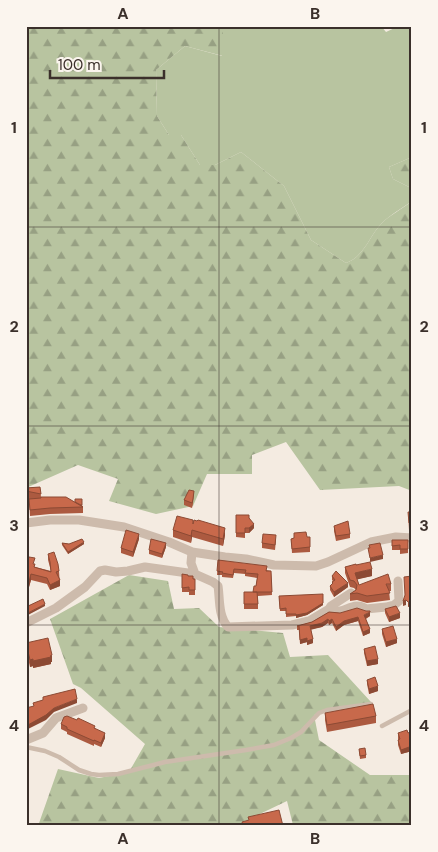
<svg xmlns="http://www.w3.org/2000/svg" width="438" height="852" font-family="'DM Sans',sans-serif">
  <defs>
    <pattern id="forest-firs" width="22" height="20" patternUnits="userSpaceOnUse" patternTransform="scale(1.25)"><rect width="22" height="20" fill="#b8c4a0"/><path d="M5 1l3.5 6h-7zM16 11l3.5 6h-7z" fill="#97a083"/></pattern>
  </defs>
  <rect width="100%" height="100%" fill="#f4ebe1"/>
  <!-- grass -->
  <path fill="#b8c4a0" d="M223 26H381L386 32 399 26H412V157L389 167 393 179 409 187 411 202C402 208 390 215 382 223 369 236 365 256 346 263L311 240 284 186 241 152 215 165H200L181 135H169L157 116 156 70 185 46 222 56Z"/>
  <!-- forest -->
  <path fill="url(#forest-firs)" d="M26 26H223V56L185 46 156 70 157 116 169 135H181L200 165H215L241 152 284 186 311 240 346 263C365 256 369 236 382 223 390 215 402 209 411 202L409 187 393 179 389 167 412 157V491L399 486 320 490 286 442 252 455V474H207L193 506 156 514 109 501 118 479 78 465 26 488Z
    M129 575 168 581 174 609 199 608 219 627 283 633 290 657 328 655 371 702 314 715 319 740 370 775H412V826L293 825 287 801 235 826H38L58 769 99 778 129 772 145 744 81 688 73 684 50 619Z"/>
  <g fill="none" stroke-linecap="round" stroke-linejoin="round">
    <!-- lane -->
    <path stroke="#cdbbac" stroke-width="4.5" d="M382 726 412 710
      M26 747 45 751 59 757 79 770 91 774 99 775 118 774 165 762 246 750 274 745 291 738 301 732 319 713 327 710 371 704"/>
    <!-- street -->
    <path stroke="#cdbbac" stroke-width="9" d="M26 523 50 520H79L124 527 169 542 192 552 225 557 246 559 274 565 316 566 328 562 371 542 396 537 412 538
      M192 552 191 563 195 574 213 582 218 586C220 599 218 616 228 627L292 625 309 621 329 609 331 606 351 593
      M329 609C342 618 353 599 366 609L386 607 394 605 399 601 398 581
      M26 623 56 608 85 587 100 571 105 570 116 572 128 571 145 567 195 574
      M26 740 43 733 56 718 83 708"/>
  </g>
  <!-- wall -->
  <path fill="#ac5a40" d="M40 487 41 497 75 502 82 505 83 507V513L50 514 30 516 29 499 26 498V488Z
    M194 491 193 504 192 508 184 505V500Z
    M408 512H412V530H409Z
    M236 515 249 518 254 528 249 533H245V538L236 537Z
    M193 524 225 535 223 546 192 537 191 543 173 537V530Z
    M334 526 350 534V538L336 541 334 531Z
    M307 537 310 547V552L292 553 291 539Z
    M139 539 133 557 121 553V548Z
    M276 540 275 550 262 548V543Z
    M392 540H408V553L400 554V550H392Z
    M62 543 69 544H84L68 554 62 545Z
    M166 547 162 558 149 554V550Z
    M48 554 59 571 60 586 50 590 47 584 31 580 27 594H26V560L35 567 51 571 48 560Z
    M218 560 271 571 272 595 258 596V609H244V592H253L256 586 257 578 245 576V574L234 573 233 578 222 577V575H217Z
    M356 565 372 576 357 579 359 585 391 584V591H389L390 600 367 603 357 600 350 601V594L356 590 354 588 350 587 345 573V567Z
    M182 574 195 579V595H189V592H182Z
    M332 576 348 587 334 597 330 590V586L332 584 333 581 332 580Z
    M279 596 323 605 307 615 296 618V616L286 617V611H280Z
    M385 609 400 618 389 622 385 613Z
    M329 612 370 616 366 619 370 633 363 636 358 621 344 625 336 631 332 623 329 625 328 623 322 627 311 629 313 643 307 645V642L300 644 299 630H297V626L312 622Z
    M382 629 397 643 386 647 382 634Z
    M26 643 52 662H51V664L33 668V666L30 667 26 650Z
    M364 649 378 664 367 666 364 653Z
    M367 680 378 691 369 694 367 684Z
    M325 713 376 716V723L327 732 325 720Z
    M61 724 95 728 105 738 101 747 94 744V746L67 734V732L61 729Z
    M398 733H408L412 737V751L401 754 398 745Z
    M359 749 366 755V758L360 759Z"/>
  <!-- shaded-wall -->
  <path fill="#8c4a34" d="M254 524V528L249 533V528Z
    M225 528V535L223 546V539Z
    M192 530V537L191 543V536Z
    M139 534V539L133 557V552Z
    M84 542V544L68 554V552Z
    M166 543V547L162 558V554Z
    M383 555V559L370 562V558Z
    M372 569V576L355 580V573Z
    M31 574V580L27 594V589Z
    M60 580V586L50 590V585Z
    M348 583V587L334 597V592Z
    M406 600V605L403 606V601Z
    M412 601V606L408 607V602Z
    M323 603V605L307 615 296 618V615Z
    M45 604V606L28 615V613Z
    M370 612V616L364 619V615Z
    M400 613V618L389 622V617Z
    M358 617V621L344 625 336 631V627L344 621Z
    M328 619V623L322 627 310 630V626Z
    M332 619V623L329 625V621Z
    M370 629V633L363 636V632Z
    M307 638V642L300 644V640Z
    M313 639V643L307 645V641Z
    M397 639V643L386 647V642Z
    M52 655V662H51V664L33 668V661Z
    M33 659V666L30 667V660Z
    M378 659V664L367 666V661Z
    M378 686V691L369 694V689Z
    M77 699V703L54 712 46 720 26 730V726L54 708Z
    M105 733V738L101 747V743Z
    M412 746V751L401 754V750Z"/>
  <!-- building -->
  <path fill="#c8694b" stroke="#8c4a34" d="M40 487 41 494 26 491V488Z
    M189 490 194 491 193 499 192 503 184 500Z
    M41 497H66L83 507 50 508 30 510 29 499 41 498Z
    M75 499H82V505H81L75 502Z
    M408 512H412V523H409Z
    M236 515H249V518L254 524 249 528H245V533H236Z
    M177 516 193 520V524L194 520 197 521 198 520 225 528 223 539 192 530 191 536 173 530Z
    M348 521 350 534 336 536 334 526Z
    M126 530 139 534 133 552 121 548Z
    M306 532 307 537H310V547L292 549 291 539 294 538V533Z
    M263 534 276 535 275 545 262 543Z
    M82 539 84 542 68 552 62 543 69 544Z
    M151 539 166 543 162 554 149 550Z
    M392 540H408V549H400V545L392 546Z
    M380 543 383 555 370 558 368 548H370L369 545Z
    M54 552 58 564 59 571 56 572 60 580 50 585 47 578 31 574 27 589 26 588V560H28L29 557 35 558 33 564H35L34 567 51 572 50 562 48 554Z
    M218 560 267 566 266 571H271L272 592H253L254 586H256L258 574 245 573 246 570 234 569 233 575 222 573 223 572 217 571Z
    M370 562 372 569 355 573 359 585 388 574 391 584H386L390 593 367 596 357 593 350 594 356 590 357 585 354 581 350 580 345 567 356 564V565Z
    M336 571 348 583 334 592 330 586 333 583 332 582 335 580 332 576Z
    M182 574 188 575V576H193V579H195V590H189V587L182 588Z
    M412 576V601L408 602 406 600 403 601 405 595 404 577Z
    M244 592H257L258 604H244Z
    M323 594V603L307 613 296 615V614H286V608L280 609 279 596Z
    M43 599 45 604 28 613 26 607Z
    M396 606 400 613 389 617 385 609Z
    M357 608 366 611H370V612L364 615 370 629 363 632 358 617 344 621 336 627 332 619 329 621 328 619 322 623 310 626 313 639 307 641V638L300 640 299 626H297L312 622 329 612 340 613Z
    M393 626 397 639 386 642 382 629Z
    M48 638 52 655 50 656 51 657 33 661V659L30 660 26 643Z
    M375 646 378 659 367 661 364 649Z
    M375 677 378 686 369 689 367 680Z
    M75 689 77 699 54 708 46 715 26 726V708L34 706 33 703 43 700V697Z
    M373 704 376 716 327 725 325 713Z
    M67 716 77 720 78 718 95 726 94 728 105 733 101 743 94 740V741L67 729V727L61 724 64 717Z
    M407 730 408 733 410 732 412 737V746L401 750 398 740 400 739 398 733Z
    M365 748 366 755 360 756 359 749Z
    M279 810 283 826H243L242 822 249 820 248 817Z"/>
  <!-- grid -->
  <path fill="none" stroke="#3b302b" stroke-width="1" stroke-opacity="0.55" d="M219 26V826M26 227H412M26 426H412M26 625H412"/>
  <!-- border -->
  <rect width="438" height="852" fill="none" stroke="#fbf5ee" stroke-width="55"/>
  <!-- scale -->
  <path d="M50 70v8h114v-8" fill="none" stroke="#3b302b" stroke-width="2.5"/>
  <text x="58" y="70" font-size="15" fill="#3b302b" stroke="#fbf5ee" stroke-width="4" paint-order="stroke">100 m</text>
  <rect x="28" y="28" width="382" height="796" fill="none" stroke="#3b302b" stroke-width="2"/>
  <g font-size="16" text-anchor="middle" font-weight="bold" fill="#3b302b">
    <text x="123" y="19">A</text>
    <text x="315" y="19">B</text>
    <text x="14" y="133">1</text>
    <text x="424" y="133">1</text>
    <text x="14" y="332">2</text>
    <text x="424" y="332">2</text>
    <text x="14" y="531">3</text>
    <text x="424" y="531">3</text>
    <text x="14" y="731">4</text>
    <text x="424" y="731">4</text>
    <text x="123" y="844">A</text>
    <text x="315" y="844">B</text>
  </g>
</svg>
